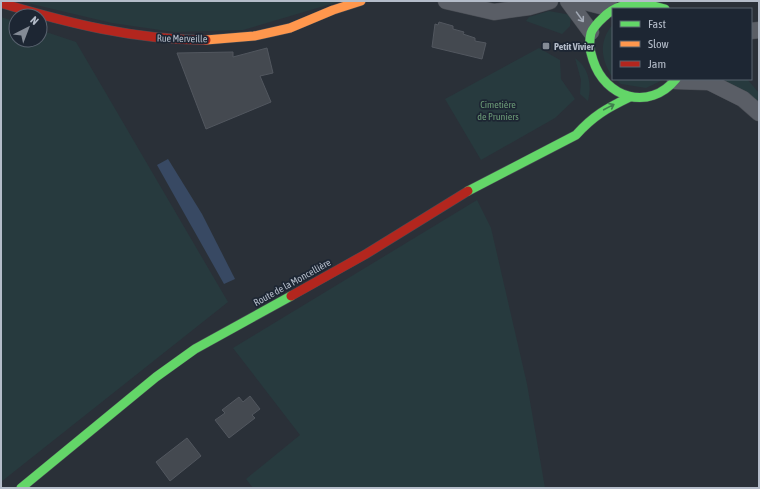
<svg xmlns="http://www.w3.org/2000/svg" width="760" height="489" font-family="'Asap Condensed',sans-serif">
  <rect width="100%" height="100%" fill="#2a3038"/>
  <!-- green -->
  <path fill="#273a3e" d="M19 1H341L243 30 174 32 112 23Z
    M549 11 571 15 570 26 562 34 526 21 529 17Z
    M1 17 16 22V40H40V30L76 42 228 302 1 482Z
    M613 24V78C601 60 598 42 613 24Z
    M539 48 560 60 561 79 575 99 555 118 481 160 445 99Z
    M575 58C589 68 592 84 588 101L580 94 581 80Z
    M615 79H665L646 88 621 84Z
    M723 79H747L759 93V105L744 93Z
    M477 200 491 228 527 384 545 488H253L246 479 300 435 233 348Z"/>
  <!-- water -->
  <path fill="#384963" d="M168 159 202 214 235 279 224 284 157 165Z"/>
  <!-- building -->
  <path fill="#444950" stroke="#52575f" d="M439 22 453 26V29L464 32 463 34 475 38V41L486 43 482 59 432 47 435 24 438 25Z
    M267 48 273 73 260 76 271 102 206 129 177 53 233 52V57Z
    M250 396 260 409 252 415 255 418 229 438 215 420 225 413 222 410 239 397 243 402Z
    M187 438 201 456 170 481 156 462Z"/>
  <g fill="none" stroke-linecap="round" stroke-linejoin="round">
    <!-- street casing -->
    <g stroke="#484c53" stroke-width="17">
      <path id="street" d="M446 1 494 12 529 7 550 1
        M568 1 591 32
        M581 1 612 9
        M751 31 759 30
        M703 79 743 99 759 113
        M675 81 706 82"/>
    </g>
    <!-- fast casing -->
    <g stroke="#484c53" stroke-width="10">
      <path id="fast" d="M665 9C645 3 625 0 607 14 602 19 594 25 591 33 589 41 590 52 593 60 605 98 649 112 676 79
        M468 191 576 135C593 116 607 108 630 97
        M21 488 156 377 195 349 291 296"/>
    </g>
    <!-- slow casing -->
    <g stroke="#484c53" stroke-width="10">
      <path id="slow" d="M206 40 254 36 290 28 333 10 361 1"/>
    </g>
    <!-- jam casing -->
    <g stroke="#484c53" stroke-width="10">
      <path id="jam" d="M1 3C68 23 135 40 206 40
        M291 296 366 254 468 191"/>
    </g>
    <!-- street -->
    <use href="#street" stroke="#5a5e66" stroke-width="16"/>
    <!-- fast -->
    <use href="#fast" stroke="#63d668" stroke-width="9"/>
    <!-- slow -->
    <use href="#slow" stroke="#ff974d" stroke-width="9"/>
    <!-- jam -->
    <use href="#jam" stroke="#b3261e" stroke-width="9"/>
  </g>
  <!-- one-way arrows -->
  <defs><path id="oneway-shaft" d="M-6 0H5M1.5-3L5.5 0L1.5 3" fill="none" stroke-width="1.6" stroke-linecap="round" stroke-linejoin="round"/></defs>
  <use stroke="#a2a9b5" href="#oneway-shaft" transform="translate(580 17) rotate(54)"/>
  <use stroke="#407e4e" href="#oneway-shaft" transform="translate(609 107) rotate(-28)"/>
  <!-- markers -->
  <rect fill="#848b96" stroke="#1d2633" stroke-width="1.5" x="542" y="42" width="8" height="8" rx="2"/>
  <g text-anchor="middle" stroke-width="3.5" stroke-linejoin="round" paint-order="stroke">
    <!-- street labels -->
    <g font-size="10" fill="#b4bcc9" stroke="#1d2633">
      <text transform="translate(182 38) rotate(1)" y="4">Rue Merveille</text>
      <text transform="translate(292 282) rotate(-29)" y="4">Route de la Moncellière</text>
    </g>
    <!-- poi labels -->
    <g font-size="10" font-weight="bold" fill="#b4bcc9" stroke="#1d2633" text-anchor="start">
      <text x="554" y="50">Petit Vivier</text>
    </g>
    <!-- park labels -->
    <g font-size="10" fill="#6b9a76" stroke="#1d2633">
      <text x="498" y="108">Cimetière<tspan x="498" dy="12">de Pruniers</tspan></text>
    </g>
  </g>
  <!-- border -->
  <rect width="760" height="489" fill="none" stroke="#b4bcc9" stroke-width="4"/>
  <!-- legend -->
  <rect x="612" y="8" width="140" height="72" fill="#1d2633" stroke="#59626f"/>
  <rect x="620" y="21" width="20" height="6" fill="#63d668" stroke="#59626f"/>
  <text x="648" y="28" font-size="12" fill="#b4bcc9">Fast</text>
  <rect x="620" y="41" width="20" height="6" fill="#ff974d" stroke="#59626f"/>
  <text x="648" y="48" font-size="12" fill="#b4bcc9">Slow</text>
  <rect x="620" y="61" width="20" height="6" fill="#b3261e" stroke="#59626f"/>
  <text x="648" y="68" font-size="12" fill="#b4bcc9">Jam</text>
  <!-- north arrow -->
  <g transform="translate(28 28) rotate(42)"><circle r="19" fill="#1d2633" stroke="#59626f"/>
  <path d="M0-3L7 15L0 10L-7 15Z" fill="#848b96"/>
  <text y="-6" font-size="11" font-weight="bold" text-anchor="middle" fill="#b4bcc9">N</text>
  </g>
</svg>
